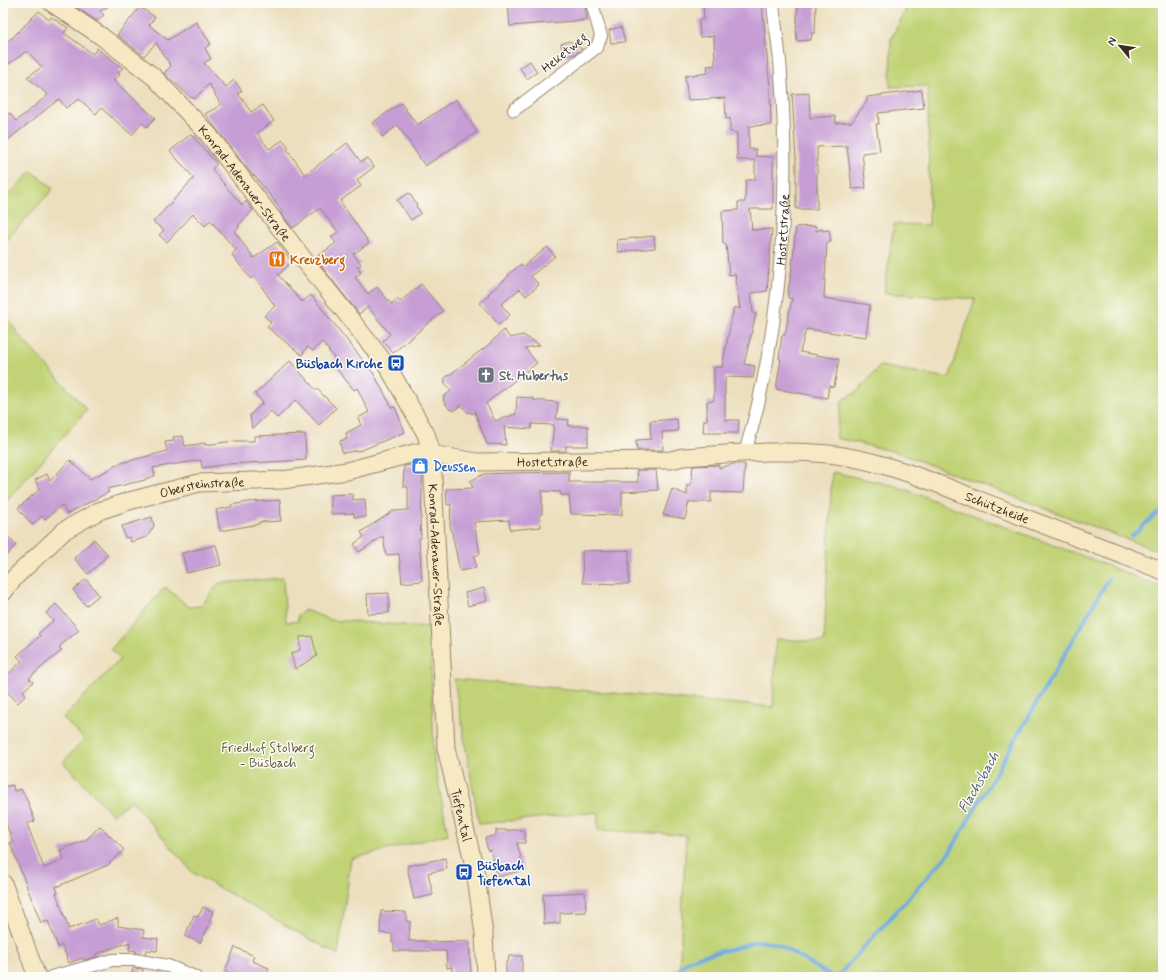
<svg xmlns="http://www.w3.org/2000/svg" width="1166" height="980" font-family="Mynerve,sans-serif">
  <rect width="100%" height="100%" fill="#fdfcf7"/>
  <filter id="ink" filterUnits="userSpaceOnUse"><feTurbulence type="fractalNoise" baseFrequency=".025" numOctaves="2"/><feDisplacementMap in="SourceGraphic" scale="8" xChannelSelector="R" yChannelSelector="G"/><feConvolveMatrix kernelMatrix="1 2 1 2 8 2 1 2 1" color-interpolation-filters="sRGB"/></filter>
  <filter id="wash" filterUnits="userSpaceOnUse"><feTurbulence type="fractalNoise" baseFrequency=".012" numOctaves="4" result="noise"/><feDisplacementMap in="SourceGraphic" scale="16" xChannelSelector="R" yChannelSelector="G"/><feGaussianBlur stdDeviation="0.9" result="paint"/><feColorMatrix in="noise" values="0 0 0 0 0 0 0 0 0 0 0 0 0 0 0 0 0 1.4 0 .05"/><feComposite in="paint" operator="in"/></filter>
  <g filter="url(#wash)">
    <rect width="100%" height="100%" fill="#ecdfbe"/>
    <!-- green -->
    <path fill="#c1d376" stroke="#7e7e4a" d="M909 3H1163V553L896 452 836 438 842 400 857 392 880 366 949 378 975 299 884 293 894 224 929 225 928 86 890 87 891 39Z
      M32 171 53 189 3 244V200Z
      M3 306 9 320 18 334 87 410 3 505Z
      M832 472 896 486 1104 564 1163 588V977H679L686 835 598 830V812L479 824 454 679 773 707 776 639 824 642Z
      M283 578 286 622 298 621V615L305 610 331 620 430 627 434 759 448 834 351 859 338 955 193 873 131 800 113 815 63 762 84 739 63 718 120 659 111 649 165 587 189 607 201 606 219 583Z"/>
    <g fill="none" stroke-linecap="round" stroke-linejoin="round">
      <!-- stream -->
      <path stroke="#6eaadf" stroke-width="4" d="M1132 536 1154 516 1163 510
        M561 977 564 975 579 977
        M672 977 686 962 697 957 735 948 757 941 778 944 832 977
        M838 977 845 968 950 852 1109 578"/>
    </g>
    <g id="blocks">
      <!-- building -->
      <path fill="#c69dd4" d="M70 3H114L100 11 104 15 97 21Z
        M508 3H582V5H585L587 20 510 26Z
        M703 3H762L770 88 771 125 749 126V149H756V156L773 157V209H750L752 230 772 229 767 291 751 293 753 313 756 314 744 364 755 366 753 378 725 377V420H739L738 433H703L704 420H707V401H714V367H722L734 307 740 309 735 274 729 275 726 244H723L722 211 738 210V202H745L746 180H755V160H737V133L730 132V118L726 119 725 98 688 100 685 76 708 73 707 66 715 65 714 36 700 37 699 20 704 19Z
        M798 3H816L815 33H812L811 40 797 41 796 32Z
        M140 7 155 17 149 25 168 40 196 22 211 44 205 48 211 59 204 63 226 87 234 80 242 91 238 93 251 112 263 105 274 121 257 133 269 149 283 140 289 147 287 149 305 175 347 143 361 162 367 158 374 167 357 180 361 186 340 201 369 243 353 254 361 264 357 267 361 273 355 277 368 294 377 287 391 304 397 299 400 302 421 284 443 311 393 353 383 341 390 334 368 307 359 314 315 258 336 243 331 237 338 232 320 208 293 228 281 214 283 212 254 175 253 176 205 114 221 105 209 84 194 99 192 97 191 98 164 73 171 66 156 43 144 56 117 35Z
        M39 11 49 20 51 17 68 28 64 33 93 54 97 48 123 68 118 72 120 75 113 80 155 118 147 127 142 123 132 135 101 108 96 114 79 99 66 108 59 99 3 144V118L10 113 16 121 48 95 27 77 42 67 27 51 3 68V45L12 38Z
        M621 27 625 42 611 43 609 30Z
        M569 41 582 49 575 54 565 57 561 44Z
        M530 61 537 72 527 79 520 68Z
        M922 90 924 108 878 113 879 124H876L880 151 862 153 866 188 852 189 847 146 817 147V209H796V159L792 94 809 93 810 118 835 116 836 123 852 122 867 101V97Z
        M456 99 477 132 425 166 398 125 382 137 372 123 401 103 417 125Z
        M191 134 217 164 212 169 228 189 242 205 246 201 253 210 238 226 239 228 234 231 254 258 277 242 292 262 278 275 302 302 311 295 374 374 392 408 395 407 405 432 362 450 342 453 340 441 347 439 346 433 361 425 358 418 369 412 357 388 354 390 332 363 336 360 322 342 313 351 307 347 302 355 267 327 271 322 264 316 275 306 254 276 251 279 232 255 236 250 210 220 205 226 193 214 167 242 159 235 164 230 153 222 194 178 170 151Z
        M409 193 417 205 416 206 421 213 411 220 397 200Z
        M816 226V231L822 229V231L829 230 831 242 827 243 824 298 870 305 866 337 806 329 800 352 839 359 834 387 829 386 827 398 776 389 781 359H779L782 335H785L792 298H788V291L792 268 796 227Z
        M654 236 655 248 618 252 617 240Z
        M547 247 555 256 531 276 539 285 526 296 520 289 501 304 510 315 499 325 480 303 489 295 488 294 509 276 508 275 521 264 523 267Z
        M504 330 510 338 523 335 540 345 525 348 537 363 486 403 495 421 516 414 517 397 533 398V400L556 402 558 403 556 419 569 420 568 426H588V446H566V451H551L554 425 532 424 531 429 504 427 506 445 487 444 475 412 472 414 470 412 468 413 461 405 454 411 452 409 450 410 443 400 444 399 443 397 451 391 444 382 446 381 444 379 487 346Z
        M290 361 316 390 317 389 336 408 319 425 296 400 277 418 271 411 252 429 250 415 263 403 255 394Z
        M677 419 678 431 662 432 663 450H637L636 440 651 439 650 421Z
        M305 434 306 460 228 464 202 468 201 460 153 468 155 476 145 479V480L107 489 109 492 67 514 62 505 45 519 42 516 32 525 18 508 40 489 35 480 47 474 50 481 70 460 90 479 114 467V465L167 451 165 442 174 441 173 437 183 436 185 446 205 443V445L234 441H254V436Z
        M734 464H745L743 493 711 492V502H689L685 519 663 515 672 489 687 495V485H691L693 466 719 465V468Z
        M411 465H423L421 519H420L421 538H419L422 581 402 583 399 554 386 555 383 536 359 552 354 544 364 537 361 532 393 511 408 510V487L403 486 404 466Z
        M637 470H656L658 490 622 492V515L571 514 569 495H561L560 492 542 491V514H540L541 527 510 530 509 520 474 522 480 554 474 556 476 568 460 571 450 524 451 504 447 505 446 489 473 488 470 481 484 474 507 473 569 472V482H638Z
        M353 494V500L365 499 366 517H354V513L331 514 330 495Z
        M280 500 281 521 259 522V524L220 531 216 510 232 507 231 505 248 502Z
        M152 517 154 526 147 537 131 542 129 537 125 538 122 526Z
        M3 532 16 545 3 559Z
        M94 539 108 555 88 574 74 558Z
        M216 545 221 565 187 573 182 553Z
        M629 550V584L583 583 582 551Z
        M86 579 99 595 86 606 73 590Z
        M484 588 487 601 468 606 465 593Z
        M389 593V613L368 614 367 594Z
        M56 604 79 630 59 647 62 650 29 678 33 682 23 691 26 695 18 703 3 687V679L22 661 17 656 40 636 38 634 53 621 46 613Z
        M312 636 317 656 295 669 291 654 300 650V637Z
        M13 785 14 791 21 789 27 800 35 821 27 824 44 868 64 860 60 850 86 840 100 826 124 850 108 865 56 887 58 893H56L69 929 96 919 99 925 118 918V926L144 930 143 937 158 939 157 951 146 950 145 954 136 953V951L129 950 130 942 96 954 97 957 84 960 83 958 69 963 62 945 58 947 48 921 41 923 10 843 13 842 3 815V787Z
        M496 830H525V843H517L524 870 497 877 491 850 488 851 485 838 496 835Z
        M445 858 447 869 428 873 433 895 414 899 407 866Z
        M585 892 586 912 560 913V923L544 924 543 894Z
        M203 907 213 912 209 921 211 922 200 943 185 936 194 915 198 917Z
        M381 911 406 912V921H410L409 941H427V942L469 941 471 977H452V967L447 968 446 951H394V943H392V934L380 933Z
        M235 947 254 956 252 961 269 968 266 977H238L225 971Z
        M509 956H522V977H506V962H508Z
        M133 968 143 969 142 977H132Z"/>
    </g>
  </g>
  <g filter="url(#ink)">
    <use href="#blocks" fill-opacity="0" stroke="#94846e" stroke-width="1"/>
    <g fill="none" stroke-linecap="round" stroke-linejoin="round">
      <!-- street casing -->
      <g stroke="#94846e" stroke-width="14">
        <g id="street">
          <path d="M514 110 597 47 601 36 592 3"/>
          <path id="s1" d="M745 453C750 435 755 418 759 400 783 294 789 184 781 75 780 51 775 27 773 3"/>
          <path d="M51 977 113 960H135L168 966 195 977"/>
        </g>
      </g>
      <!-- secondary casing -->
      <g stroke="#94846e" stroke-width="19">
        <g id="secondary">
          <path id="s2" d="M52 3 101 36 154 77 208 134 305 261 388 367 426 434 432 454 446 748 475 870 484 934 486 977"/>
          <path id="s3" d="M3 593 15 577 65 530 99 511 129 501 199 483 282 480 347 471 418 452 477 462 671 460 683 457C731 454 780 449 829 454 881 460 931 481 979 500 1041 524 1102 547 1163 571"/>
          <path d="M3 883 37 977"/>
        </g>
      </g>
      <!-- street -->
      <use href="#street" stroke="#fff" stroke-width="12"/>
      <!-- secondary -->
      <use href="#secondary" stroke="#f7e9c3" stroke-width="17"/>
    </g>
  </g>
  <!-- icons -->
  <defs>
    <g id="restaurant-square" transform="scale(0.9)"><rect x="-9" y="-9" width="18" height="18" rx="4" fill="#e8710a" stroke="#fdfcf7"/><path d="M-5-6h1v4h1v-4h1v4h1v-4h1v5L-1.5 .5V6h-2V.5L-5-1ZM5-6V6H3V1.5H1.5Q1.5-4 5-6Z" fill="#fff"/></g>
    <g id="bus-square" transform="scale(0.9)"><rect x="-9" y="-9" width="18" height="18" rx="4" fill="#1a4fb4" stroke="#fdfcf7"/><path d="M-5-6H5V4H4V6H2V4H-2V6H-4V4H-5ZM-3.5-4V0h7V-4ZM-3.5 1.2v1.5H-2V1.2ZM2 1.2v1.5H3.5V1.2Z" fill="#fff"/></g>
    <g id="church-square" transform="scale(0.9)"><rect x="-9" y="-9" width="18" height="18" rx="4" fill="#6b7280" stroke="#fdfcf7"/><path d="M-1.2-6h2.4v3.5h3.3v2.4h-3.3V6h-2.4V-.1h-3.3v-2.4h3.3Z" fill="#fff"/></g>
    <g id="shop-square" transform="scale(0.9)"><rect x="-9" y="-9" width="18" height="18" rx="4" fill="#3f7fe0" stroke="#fdfcf7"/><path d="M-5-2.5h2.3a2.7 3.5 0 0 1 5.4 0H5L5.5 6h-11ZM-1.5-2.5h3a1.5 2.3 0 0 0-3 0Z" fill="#fff"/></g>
  </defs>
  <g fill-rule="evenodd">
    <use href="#restaurant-square" x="277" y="259"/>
    <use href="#bus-square" x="396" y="363"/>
    <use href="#church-square" x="486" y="375"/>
    <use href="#shop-square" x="420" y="466"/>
    <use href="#bus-square" x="464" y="872"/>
  </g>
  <g text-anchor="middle" stroke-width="3" stroke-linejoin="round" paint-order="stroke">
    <!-- street labels -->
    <g font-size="13" fill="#3b2a1e" stroke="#fdfcf7">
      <text transform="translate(564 52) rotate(-39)" y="5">Heketweg</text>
      <text dy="5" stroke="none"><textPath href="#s2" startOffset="266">Konrad-Adenauer-Straße</textPath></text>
      <text dy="5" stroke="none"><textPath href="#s1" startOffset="227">Hostetstraße</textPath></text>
      <text dy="5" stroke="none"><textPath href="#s3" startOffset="589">Hostetstraße</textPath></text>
      <text dy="5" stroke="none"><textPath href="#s3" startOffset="234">Obersteinstraße</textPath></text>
      <text dy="5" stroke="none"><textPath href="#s3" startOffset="1043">Schützheide</textPath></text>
      <text dy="5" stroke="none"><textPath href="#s2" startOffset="698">Konrad-Adenauer-Straße</textPath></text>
      <text dy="5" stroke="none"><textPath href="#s2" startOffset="960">Tiefental</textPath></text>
    </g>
    <!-- food labels -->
    <g font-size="13" font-weight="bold" fill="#c56008" stroke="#fdfcf7" text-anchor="start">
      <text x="290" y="264">Kreuzberg</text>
    </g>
    <!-- transit labels -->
    <g font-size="13" font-weight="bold" fill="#164399" stroke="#fdfcf7" text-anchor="end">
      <text x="383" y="368">Büsbach Kirche</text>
      <text x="477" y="870" text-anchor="start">Büsbach<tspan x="477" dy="15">Tiefental</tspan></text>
    </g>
    <!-- worship labels -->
    <g font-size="13" font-weight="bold" fill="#5b616d" stroke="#fdfcf7" text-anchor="start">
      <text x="499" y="380">St. Hubertus</text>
    </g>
    <!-- shop labels -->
    <g font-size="13" font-weight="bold" fill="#366cbe" stroke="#fdfcf7" text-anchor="start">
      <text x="433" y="471">Deussen</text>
    </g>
    <!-- park labels -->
    <g font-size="13" fill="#5c5434" stroke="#fdfcf7">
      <text x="268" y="752">Friedhof Stolberg<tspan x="268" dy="15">- Büsbach</tspan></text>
    </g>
    <!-- water labels -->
    <g font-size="14" font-style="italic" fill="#4f5d6b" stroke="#fdfcf7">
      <text transform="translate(978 782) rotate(-60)" y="5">Flachsbach</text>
    </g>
  </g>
  <!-- margin -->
  <rect width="1166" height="980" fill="none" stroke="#fdfcf7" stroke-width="16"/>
  <!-- north arrow -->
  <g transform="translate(1120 46) rotate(299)" stroke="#fdfcf7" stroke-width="3" paint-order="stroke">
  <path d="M0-3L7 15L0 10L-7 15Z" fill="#3b2a1e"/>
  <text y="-6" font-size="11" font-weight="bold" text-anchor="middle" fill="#3b2a1e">N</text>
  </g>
</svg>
